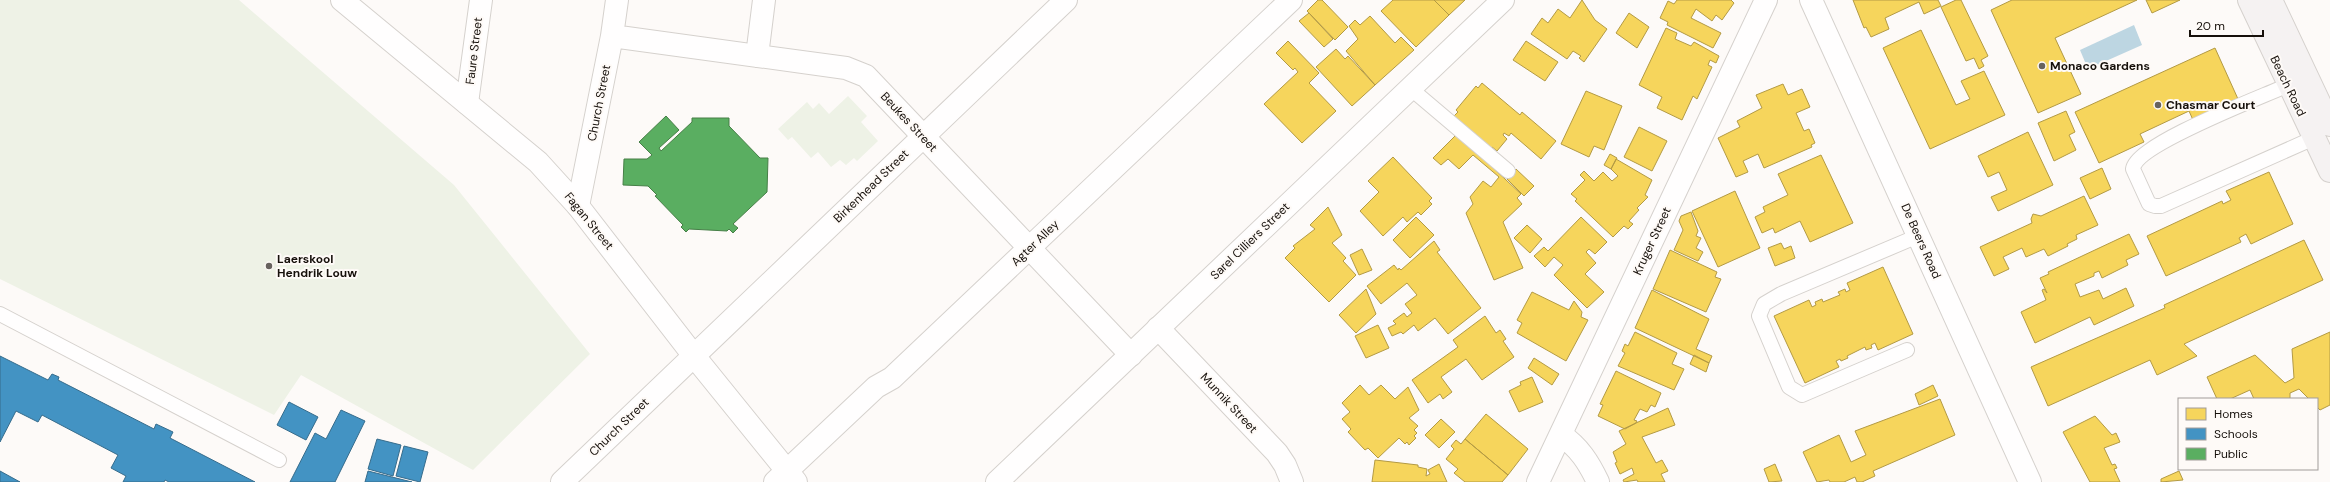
<svg xmlns="http://www.w3.org/2000/svg" width="2330" height="482" font-family="'DM Sans',sans-serif">
  <rect width="100%" height="100%" fill="#fdfaf8"/>
  <!-- green -->
  <path fill="#eef2e6" d="M0 0H239L454 185 590 354 473 470 301 375 274 415 0 279Z
    M848 96 867 116 861 122 878 141 857 161 854 158 846 165 840 160 831 167 818 152 811 158 792 137 788 140 778 129 807 102 813 109 819 103 829 114Z"/>
  <!-- water -->
  <path fill="#bdd6e2" d="M2134 25 2142 45 2088 69 2080 50Z"/>
  <!-- homes -->
  <path fill="#f6d55c" stroke="#b39a44" d="M1318 0H1322L1348 27 1335 40 1307 11Z
    M1393 0H1434L1449 15 1416 47 1381 11Z
    M1434 0H1465L1449 15Z
    M1582 0 1595 20 1607 29 1584 62 1579 58 1581 56 1573 51 1567 59 1531 34 1542 18 1548 23 1558 9 1570 18Z
    M1677 0H1731L1734 3 1722 20 1716 15 1712 21 1696 9 1691 18 1721 33 1713 48 1667 25 1668 22 1660 18 1668 1 1674 4Z
    M1853 0H1938L1941 6 1924 14 1919 2 1885 18 1889 29 1871 37 1866 27 1864 28Z
    M1956 0H1961L1988 56 1981 60 1984 66 1979 69 1974 58 1966 61 1941 7Z
    M2012 0H2137L2055 38 2081 94 2038 113 1991 10Z
    M2146 0H2180L2152 13Z
    M1309 13 1333 39 1324 47 1299 21Z
    M1629 13 1649 27 1637 48 1616 33Z
    M1370 16 1395 43 1401 37 1414 50 1375 85 1346 51 1358 39 1349 26 1355 20 1360 25Z
    M1666 28 1677 33 1675 39 1691 46 1694 42 1719 56 1716 63 1710 60 1708 65 1712 67 1697 99 1693 96 1682 120 1657 108 1662 97 1639 85Z
    M1921 30 1956 105 1970 99 1961 81 1984 71 2005 115 1930 149 1883 48Z
    M1288 41 1319 73 1309 83 1336 111 1302 143 1264 104 1298 72 1295 68 1293 70 1276 53Z
    M1526 41 1558 62 1545 81 1513 60Z
    M2215 48 2238 99 2193 120 2189 111 2140 134 2144 142 2099 163 2075 112Z
    M1336 49 1345 59 1348 56 1375 85 1352 106 1316 67Z
    M1482 83 1520 115 1522 112 1556 141 1541 159 1511 133 1509 136 1504 133 1503 135 1507 139 1497 151 1492 147 1491 149 1453 117 1458 112 1456 110 1476 86 1478 88Z
    M1783 84 1788 95 1802 89 1810 107 1796 113 1804 131 1809 129 1815 143 1811 145 1812 147 1764 168 1758 154 1743 161 1748 172 1736 177 1718 138 1740 127 1737 121 1762 108 1756 95Z
    M1586 91 1622 106 1604 150 1594 146 1589 157 1561 144Z
    M2066 111 2075 132 2069 135 2076 150 2054 161 2038 123Z
    M1639 127 1667 141 1652 171 1624 157Z
    M2028 132 2053 185 1998 211 1991 197 2007 190 1999 172 1988 177 1978 156Z
    M1457 134 1521 194 1517 198 1522 204 1503 222 1523 268 1494 280 1466 213 1473 204 1470 197 1483 181 1491 187 1499 177 1473 155 1459 169 1448 159 1441 165 1433 158Z
    M1610 154 1617 158 1611 169 1604 165Z
    M1821 155 1853 223 1810 242 1800 221 1775 233 1773 228 1762 233 1755 217 1765 212 1763 207 1788 195 1778 174Z
    M1393 157 1432 198 1429 201 1432 204 1421 215 1418 212 1407 222 1403 217 1383 236 1360 211 1379 192 1368 181Z
    M1616 159 1652 180 1645 195 1648 197 1637 208 1639 210 1629 221 1633 224 1628 229 1624 226 1613 237 1575 201 1577 199 1571 194 1585 180 1580 175 1584 171 1594 181 1603 172 1612 181 1618 176 1611 169Z
    M2102 168 2111 189 2090 199 2080 178Z
    M1516 169 1534 186 1524 196 1507 179Z
    M2269 172 2293 224 2251 244 2246 234 2239 238 2241 242 2166 276 2147 236 2222 201 2223 204 2231 200 2226 191Z
    M1735 191 1760 248 1718 267 1692 211Z
    M2084 196 2098 225 2076 235 2077 239 2067 244 2068 246 2048 256 2044 249 2026 257 2022 248 2003 257 2009 269 1994 276 1980 247 2032 223 2031 219 2033 214 2041 216Z
    M1328 207 1342 235 1332 243 1346 258 1343 261 1356 275 1329 302 1285 258 1295 248 1293 246 1315 229 1310 225Z
    M1691 212 1698 231 1696 236 1701 238 1696 248 1703 252 1698 261 1674 250 1683 230 1679 221 1681 216Z
    M1416 217 1434 235 1410 258 1393 240Z
    M1581 217 1607 242 1595 254 1589 249 1586 252 1596 263 1585 274 1604 292 1587 308 1554 275 1563 265 1554 257 1545 267 1534 256 1544 247 1548 251Z
    M1527 225 1542 239 1530 253 1514 238Z
    M2129 234 2139 254 2126 260 2128 265 2102 278 2099 271 2094 273V276L2075 284 2080 297 2099 290 2103 299 2126 288 2134 306 2094 325 2090 317 2035 343 2021 312 2046 300 2042 290 2044 289 2047 293 2040 278 2049 274 2048 272Z
    M2304 240 2323 280 2184 344 2197 356 2157 375 2150 360 2048 406 2031 367 2165 308 2164 305Z
    M1434 241 1440 250 1437 252 1481 308 1448 334 1435 318 1418 331 1414 325 1403 334 1401 332 1392 336 1388 328 1396 324 1393 321 1404 313 1407 317 1412 313 1405 304 1417 295 1407 283 1381 304 1367 286 1394 265 1398 270 1399 268 1401 270Z
    M1781 243 1784 249 1791 246 1795 258 1775 266 1768 248Z
    M1362 249 1372 270 1359 275 1350 255Z
    M1670 250 1717 272 1715 277 1721 279 1706 312 1653 289Z
    M1883 267 1913 334 1878 350 1875 343 1871 345 1872 348 1866 350 1865 347 1847 356 1848 358 1841 361 1840 359 1836 361 1839 367 1805 383 1774 316 1809 300 1812 307 1816 305 1815 302 1822 299 1823 302 1840 295 1838 292 1845 289 1846 292 1850 290 1847 283Z
    M1366 289 1376 314 1356 333 1339 315Z
    M1652 290 1709 319 1696 349 1712 356 1709 363 1635 328Z
    M1532 292 1569 310 1574 301 1582 312 1581 317 1588 320 1566 361 1517 333 1522 323 1517 320Z
    M1485 316 1496 333 1500 330 1506 339 1503 341 1514 357 1482 380 1466 359 1441 377 1452 392 1443 399 1440 394 1428 403 1412 380 1458 347 1453 340Z
    M1378 325 1389 348 1366 358 1355 336Z
    M1635 332 1677 353 1672 364 1684 369 1674 390 1618 366 1625 353 1622 351 1625 344 1628 346Z
    M2330 332V405L2320 410 2317 407V399H2309L2299 389 2290 393V399H2254L2250 390 2230 399H2217L2207 377 2255 355 2285 383 2294 378 2292 349Z
    M1694 355 1709 363 1706 372 1690 364Z
    M1534 358 1559 374 1552 385 1528 368Z
    M1616 371 1661 393 1655 407 1651 405 1647 412 1640 409 1634 420 1637 421 1636 423 1625 429 1598 416 1603 405 1600 404Z
    M1532 377 1543 402 1519 412 1509 391 1521 385 1520 382Z
    M1360 385 1369 395 1381 385 1395 399 1408 387 1419 410 1409 418 1418 426 1414 430 1417 433 1414 436 1416 438 1409 445 1407 442 1405 444 1399 438 1378 458 1368 448 1365 450 1348 432 1351 429 1342 419 1350 412 1342 403Z
    M1933 385 1938 396 1919 405 1915 394Z
    M1940 399 1955 435 1873 471 1875 476 1862 482H1857L1855 477 1844 482H1830L1829 480 1817 482 1803 452 1839 435 1851 462 1866 455 1855 431Z
    M1668 408 1675 425 1642 437 1656 463 1662 460 1668 471 1661 474 1665 482H1638L1637 480 1624 482 1623 480 1634 474 1632 468 1620 474 1615 463 1617 462 1613 452 1626 444 1619 431Z
    M1486 414 1528 449 1508 475 1465 439Z
    M2095 416 2112 435 2116 433 2120 442 2104 448 2112 465 2115 464 2117 468 2114 469 2120 482H2090L2063 432Z
    M1441 419 1455 432 1439 448 1425 435Z
    M1465 439 1508 475 1502 482H1465L1454 473 1458 469 1446 459 1454 449 1451 446 1456 440 1461 444Z
    M1375 460 1418 465V467L1427 469 1426 476 1430 474 1428 470 1439 464 1447 482H1372Z
    M1775 464 1782 481 1769 482 1764 469Z
    M2179 471 2183 480 2161 482V479Z"/>
  <!-- schools -->
  <path fill="#4393c3" stroke="#366c8c" d="M0 356 48 380 52 374 59 377 58 380 154 429 156 424 173 432 170 438 255 482H169L165 480 164 482H123L126 476 111 468 118 455 42 415 38 422 16 411 0 442Z
    M289 402 318 417 306 440 277 425Z
    M341 410 365 421 335 482H290L315 433 326 439Z
    M377 439 401 445 393 476 368 469Z
    M404 446 428 452 420 482 396 476Z
    M0 471 20 482H0Z
    M368 471 412 482H365Z"/>
  <!-- public -->
  <path fill="#5aae61" stroke="#467f47" d="M666 116 679 130 659 148 661 151 692 122V118H729V126L760 158H768L767 192 733 224 738 228 733 233 729 229 727 231 689 229 686 232 681 227 683 225 655 196 657 195 648 186 623 185 624 159H647L652 155 639 142Z"/>
  <g fill="none" stroke-linecap="round" stroke-linejoin="round">
    <!-- service casing -->
    <g stroke="#d5d1cd" stroke-width="16">
      <path id="service" d="M2288 85C2262 97 2136 144 2133 169L2149 204 2155 206H2161L2314 138
        M1410 88 1508 171
        M0 314 279 460
        M1907 350 1802 395 1789 387 1759 316 1764 304 1781 294 1918 236"/>
    </g>
    <!-- minor casing -->
    <g stroke="#d5d1cd" stroke-width="24">
      <path id="minor" d="M1811 0 2030 482
        M612 36 846 68 866 76 1131 355
        M757 56 764 0
        M467 103 481 0
        M578 206 612 36 617 0
        M1158 328 1277 453 1285 465 1292 482
        M1561 435C1579 447 1589 463 1598 482
        M562 482 1066 0
        M775 482 876 387 892 378 1291 0
        M1538 482 1766 0"/>
    </g>
    <!-- tertiary casing -->
    <g stroke="#d5d1cd" stroke-width="24">
      <path id="tertiary" d="M342 0 538 162 578 206 694 356 796 482
        M997 482 1503 0"/>
    </g>
    <!-- secondary casing -->
    <g stroke="#d5d1cd" stroke-width="24">
      <path id="secondary" d="M2249 0 2330 171
        M2271 0 2330 125"/>
    </g>
    <!-- service -->
    <use href="#service" stroke="#fffefe" stroke-width="14"/>
    <!-- minor -->
    <use href="#minor" stroke="#fffefe" stroke-width="22"/>
    <!-- tertiary -->
    <use href="#tertiary" stroke="#fffefe" stroke-width="22"/>
    <!-- secondary -->
    <use href="#secondary" stroke="#f5f2f2" stroke-width="22"/>
  </g>
  <!-- markers -->
  <g fill="#67625e" stroke="#fefaf7" stroke-width="1.5">
    <circle cx="2042" cy="66" r="4"/>
    <circle cx="2158" cy="105" r="4"/>
    <circle cx="269" cy="266" r="4"/>
  </g>
  <g text-anchor="middle" stroke-width="4" stroke-linejoin="round" paint-order="stroke">
    <!-- street labels -->
    <g font-size="12" fill="#16100b" stroke="#fefaf7">
      <text transform="translate(474 51) rotate(-83)" y="4">Faure Street</text>
      <text transform="translate(2288 86) rotate(64)" y="4">Beach Road</text>
      <text transform="translate(599 103) rotate(-79)" y="4">Church Street</text>
      <text transform="translate(909 122) rotate(47)" y="4">Beukes Street</text>
      <text transform="translate(871 186) rotate(-44)" y="4">Birkenhead Street</text>
      <text transform="translate(589 221) rotate(51)" y="4">Fagan Street</text>
      <text transform="translate(1250 241) rotate(-44)" y="4">Sarel Cilliers Street</text>
      <text transform="translate(1652 241) rotate(-65)" y="4">Kruger Street</text>
      <text transform="translate(1921 241) rotate(66)" y="4">De Beers Road</text>
      <text transform="translate(1035 243) rotate(-44)" y="4">Agter Alley</text>
      <text transform="translate(1229 403) rotate(47)" y="4">Munnik Street</text>
      <text transform="translate(619 427) rotate(-44)" y="4">Church Street</text>
    </g>
    <!-- poi labels -->
    <g font-size="12" font-weight="bold" fill="#16100b" stroke="#fefaf7" text-anchor="start">
      <text x="2050" y="70">Monaco Gardens</text>
      <text x="2166" y="109">Chasmar Court</text>
      <text x="277" y="263">Laerskool<tspan x="277" dy="14">Hendrik Louw</tspan></text>
    </g>
  </g>
  <!-- legend -->
  <rect x="2178" y="398" width="140" height="72" fill="#fefaf7" stroke="#a19c99"/>
  <rect x="2186" y="408" width="20" height="12" fill="#f6d55c" stroke="#a19c99"/>
  <text x="2214" y="418" font-size="12" fill="#16100b">Homes</text>
  <rect x="2186" y="428" width="20" height="12" fill="#4393c3" stroke="#a19c99"/>
  <text x="2214" y="438" font-size="12" fill="#16100b">Schools</text>
  <rect x="2186" y="448" width="20" height="12" fill="#5aae61" stroke="#a19c99"/>
  <text x="2214" y="458" font-size="12" fill="#16100b">Public</text>
  <!-- scale -->
  <path d="M2190 30v6h73v-6" fill="none" stroke="#16100b" stroke-width="2"/>
  <text x="2196" y="30" font-size="12" fill="#16100b" stroke="#fefaf7" stroke-width="3" paint-order="stroke">20 m</text>
</svg>
